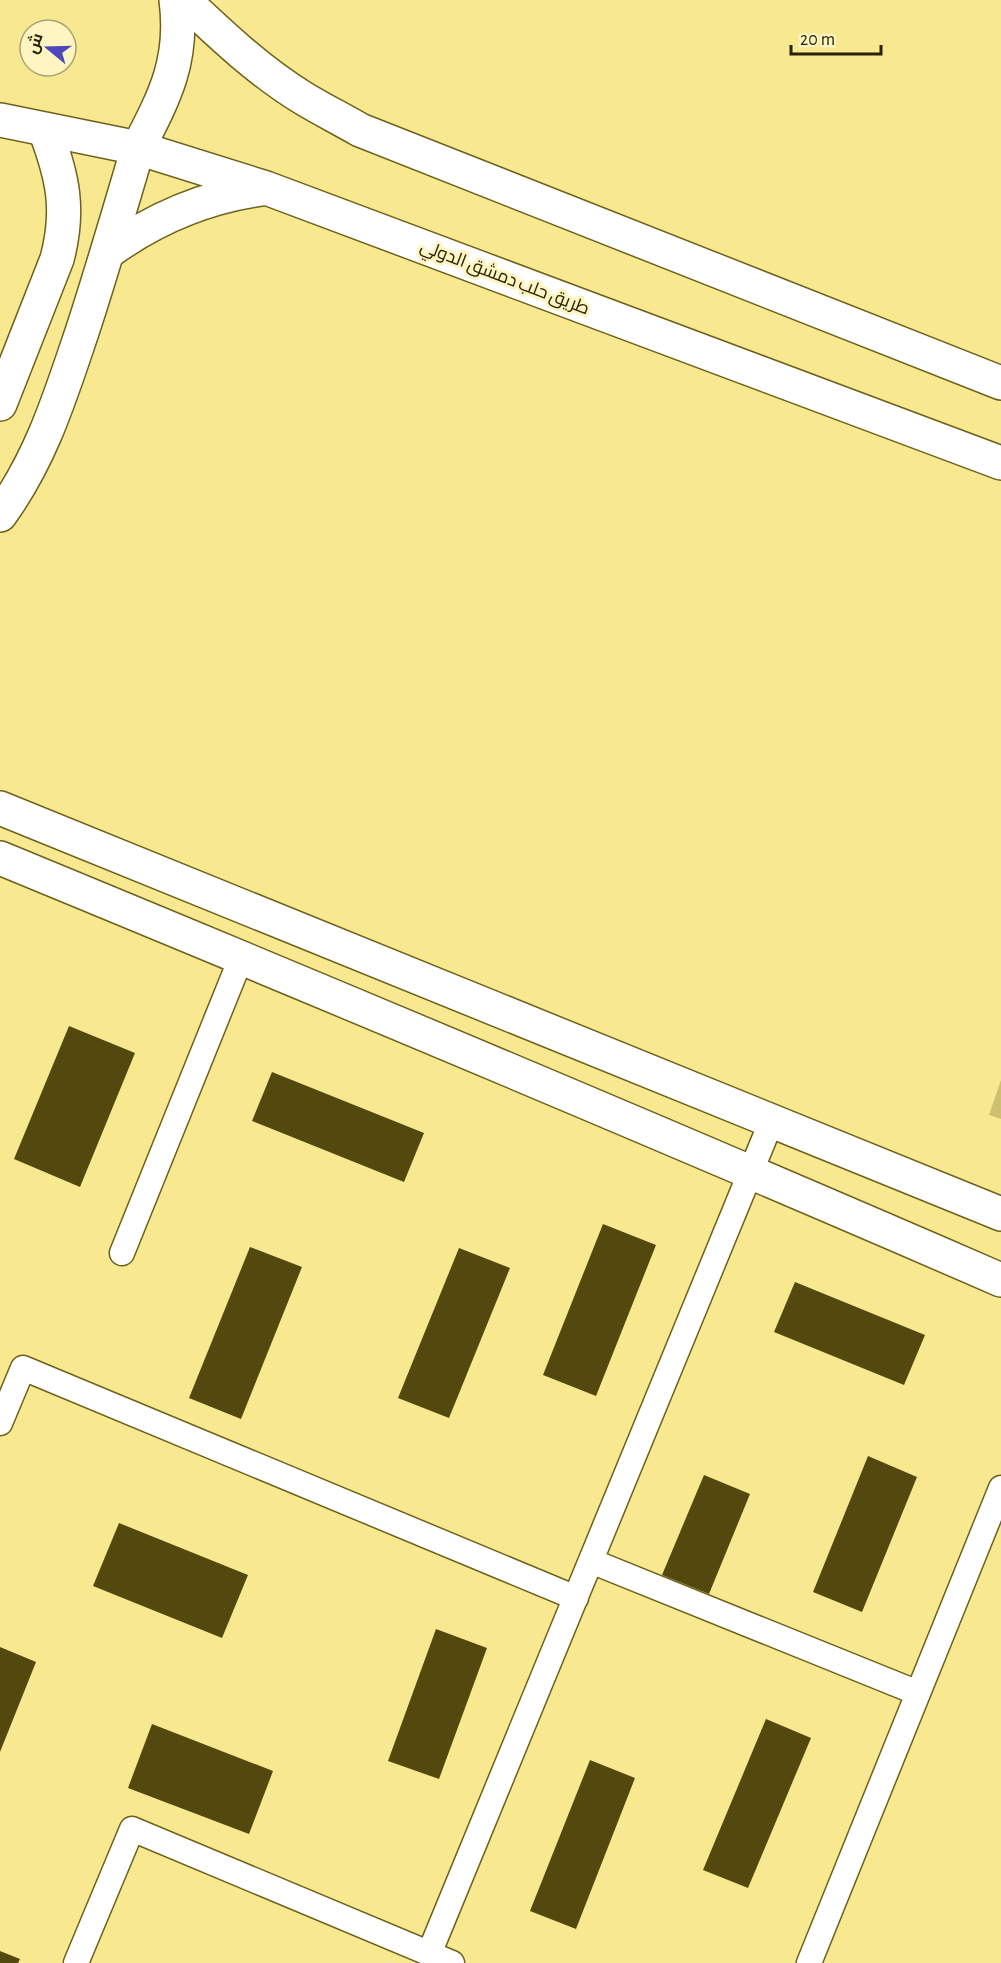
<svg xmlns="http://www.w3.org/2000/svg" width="1001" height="1963" font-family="'Alegreya Sans',Cairo,sans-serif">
  <rect width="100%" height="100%" fill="#f8e890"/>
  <!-- green -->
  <path fill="#cfc06f" d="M1001 1080V1119L989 1115Z"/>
  <!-- building -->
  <path fill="#53490f" d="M69 1026 135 1053 80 1187 14 1159Z
    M272 1072 424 1133 404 1182 252 1121Z
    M603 1224 656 1245 596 1396 543 1375Z
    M250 1247 302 1267 241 1419 189 1398Z
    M459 1248 510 1268 449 1418 398 1398Z
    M795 1282 925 1335 904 1385 774 1332Z
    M868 1456 917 1477 862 1612 813 1592Z
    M704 1475 750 1494 709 1594 662 1575Z
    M119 1523 248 1575 222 1638 93 1586Z
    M436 1629 487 1648 439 1779 388 1761Z
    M0 1647 36 1662 0 1752Z
    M766 1719 811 1738 748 1888 703 1870Z
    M152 1724 273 1771 249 1834 128 1788Z
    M590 1760 635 1778 576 1929 530 1911Z
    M0 1951 20 1959 18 1963H0Z"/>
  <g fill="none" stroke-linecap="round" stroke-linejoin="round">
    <!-- street casing -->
    <g stroke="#6d611c" stroke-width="27">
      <path id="street" d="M122 1253 241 958
        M0 1423 23 1368 576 1598
        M591 1561 918 1693
        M429 1954 772 1120
        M76 1963 132 1829 452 1963
        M809 1963 1001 1488"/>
    </g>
    <!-- secondary casing -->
    <g stroke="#6d611c" stroke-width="36">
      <path id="secondary" d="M0 404 57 259C70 210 63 177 45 130
        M0 515C41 459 60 397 82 332 102 271 120 209 138 148
        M0 808 1001 1214
        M0 858C335 996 669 1136 1001 1280"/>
    </g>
    <!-- primary casing -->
    <g stroke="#6d611c" stroke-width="36">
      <path id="primary" d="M138 148C165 96 184 60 176 0"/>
    </g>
    <!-- highway casing -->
    <g stroke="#6d611c" stroke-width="36">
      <path id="highway" d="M184 0C221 35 259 71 303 98 321 109 341 119 360 130L1001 383
        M0 120 138 148 266 188 1001 463
        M108 252C155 218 204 197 262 189"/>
    </g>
    <!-- street -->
    <use href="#street" stroke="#fff" stroke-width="24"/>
    <!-- secondary -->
    <use href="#secondary" stroke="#fff" stroke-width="33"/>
    <!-- primary -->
    <use href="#primary" stroke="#fff" stroke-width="33"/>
    <!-- highway -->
    <use href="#highway" stroke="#fff" stroke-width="33"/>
  </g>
  <g text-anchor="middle" stroke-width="6" stroke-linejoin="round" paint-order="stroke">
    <!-- street labels -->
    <g font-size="18" fill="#282200" stroke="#fef5c2">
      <text transform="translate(505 277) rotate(21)" y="6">طريق حلب دمشق الدولي</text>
    </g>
  </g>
  <!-- north arrow -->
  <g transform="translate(48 48) rotate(289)"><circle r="28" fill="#fef5c2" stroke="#a8a174" stroke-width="1.5"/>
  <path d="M0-4.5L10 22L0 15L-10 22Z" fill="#4c47bd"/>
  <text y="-9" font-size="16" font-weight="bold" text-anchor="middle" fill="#282200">ش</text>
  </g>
  <!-- scale -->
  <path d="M791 45v9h90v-9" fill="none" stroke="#282200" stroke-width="3"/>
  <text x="800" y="45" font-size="18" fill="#282200" stroke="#fef5c2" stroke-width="4.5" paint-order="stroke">20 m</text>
</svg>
